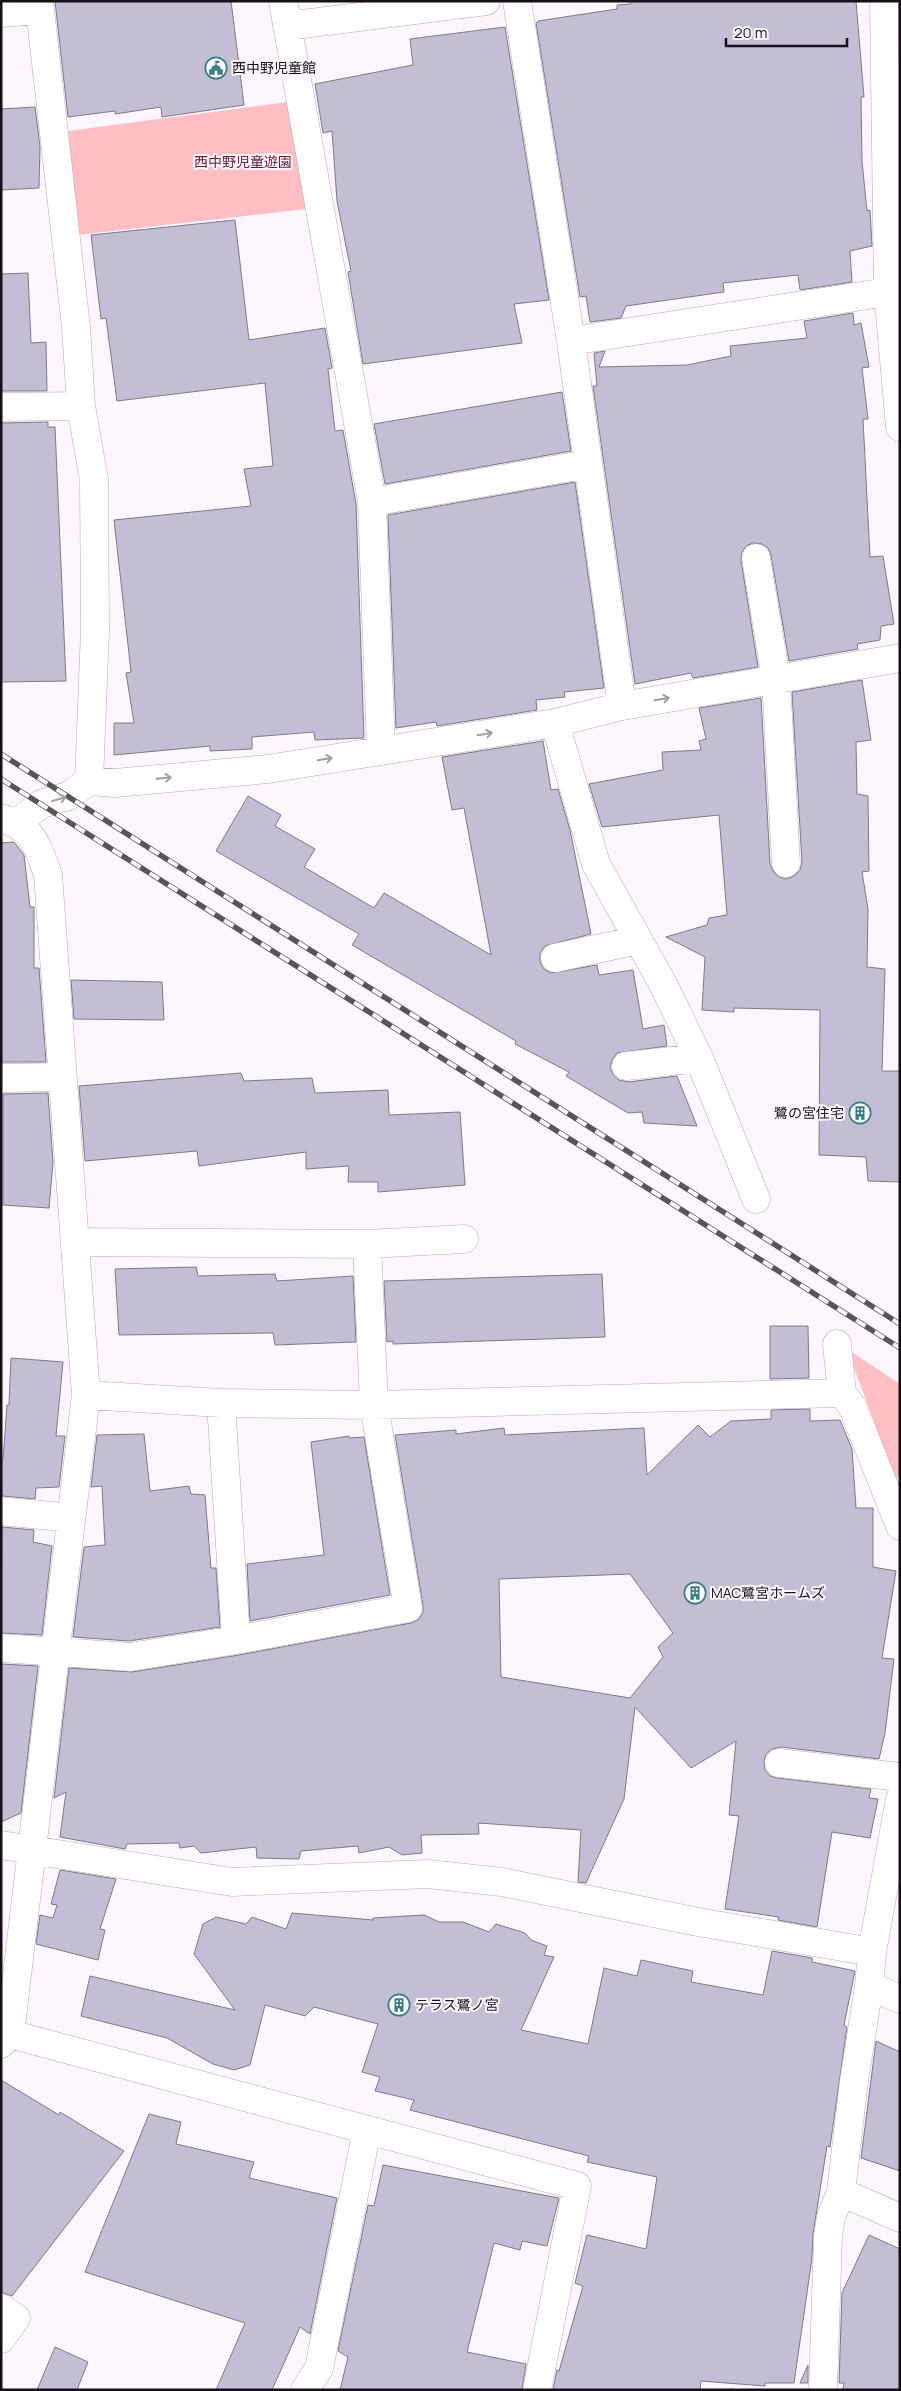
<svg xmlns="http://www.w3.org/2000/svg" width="901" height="2391" font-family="Manrope,'Noto Sans JP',sans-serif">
  <rect width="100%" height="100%" fill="#fdf6fe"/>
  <!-- green -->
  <path fill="#fdbfc3" d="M288 102 306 209 77 235 68 131Z
    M847 1349 900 1384V1472L896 1480Z"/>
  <!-- building -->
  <path fill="#c4bed5" stroke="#7e788d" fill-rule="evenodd" d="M55 1H231L244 105 162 117 161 107 115 114V111L68 117Z
    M631 1H856L864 97H861L862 161 867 211 870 210 872 246 850 251 852 282 800 290 798 275 723 283 724 292 626 306 621 318 590 322 586 296 580 297 536 23 538 21 617 9V5L630 4Z
    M505 27 549 300 514 304 522 343 363 364 348 272 351 271 337 201 332 131 323 133 315 84 413 65 410 39Z
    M35 107 40 147 39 188 1 190V109Z
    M235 220 249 340 325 328 332 368 328 369 335 431 343 430 356 504 364 738 315 740 314 732 252 737V749L210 751V746L114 755V723H134L126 673 131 672 114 520 251 506 244 469 273 466 265 383 117 401 106 318 101 319 91 235Z
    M28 273 31 343 46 342 47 391H1V274Z
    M853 313 854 325 861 323 869 367 862 368 868 419H863L870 557 883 556 894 624 881 626 880 640 857 644 858 649 789 661 771 555 768 548 762 544 753 543 746 546 742 552 741 560 758 667 693 678 691 673 635 684 593 386H597L594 353 605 351 599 367 687 365 731 356 730 346 807 338 804 321Z
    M562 392 571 451 385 484 374 424Z
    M48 422V427H55L66 681 1 682V423Z
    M575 482 604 688 564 692 565 697 536 700 537 710 437 726 436 722 396 728 388 515Z
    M862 680 871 740 856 742 857 794 868 796 869 871 862 872 868 909 867 967 885 969 882 1071H900V1182L868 1181 866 1157 819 1155 820 1010 734 1008V1012L702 1010 705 957 666 937 707 925 709 918 727 915 719 815 602 827 589 784 663 770 662 752 701 750 699 741 706 739 699 708 761 698 770 864 773 871 779 877 786 879 794 876 800 870 802 862 792 692Z
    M543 741 551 790 558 789 570 830 591 934 545 946 540 953V962L544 969 551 973 597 965 599 975 633 970 643 1029 664 1025 667 1046 617 1053 612 1060 610 1067 613 1075 619 1080 628 1082 677 1076 697 1126 644 1123 642 1112 628 1113 566 1076 569 1072 515 1044 516 1041 352 945 359 934 216 851 248 796 281 815 275 826 315 849 304 867 374 908 384 893 491 955 464 808 452 810 442 757Z
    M14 842 24 855 30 907H34V968H39L46 1062H3L1 1060V843Z
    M71 980 162 982 164 1020 74 1019Z
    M241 1073 244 1081 312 1078 315 1093 388 1090 389 1115 460 1112 465 1185 378 1192V1182H348L349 1166 306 1169V1152L199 1166 197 1151 85 1161 79 1086Z
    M48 1093 53 1163 49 1208 3 1205V1094Z
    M196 1267 198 1276 275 1274 277 1281 353 1276 356 1342 275 1345 273 1333 119 1335 115 1269Z
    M602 1274 605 1337 393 1344V1341L387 1342 384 1281Z
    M770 1326H808L809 1378 770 1379Z
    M11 1358 63 1362 56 1436H65L59 1487 36 1488 35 1499 2 1496 1 1460H3L7 1405H9Z
    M810 1409V1421L840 1420 852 1449 856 1508H873V1567L896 1571 882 1658 894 1659 885 1733 879 1759 781 1747 772 1749 766 1754 764 1761 765 1770 770 1776 777 1778 871 1789 869 1798 878 1799 870 1838 832 1832 817 1927 778 1920 779 1917 725 1909 739 1816 729 1815 736 1741 691 1768 635 1707 624 1799 586 1883 578 1882 581 1830 478 1823 479 1834 421 1835 422 1853 402 1855 389 1847 359 1853 358 1846 301 1851 299 1859 257 1858 256 1847 201 1853 194 1846 180 1848 179 1843 127 1844 125 1849 60 1837 66 1792 54 1798 69 1668 132 1672 239 1655 411 1623 418 1620 423 1613V1605L395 1435 456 1430V1434L504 1428 505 1435 644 1428 647 1475 698 1425 710 1437 731 1421 771 1419V1410ZM630 1574 673 1633 658 1647 663 1657 630 1698 501 1677 499 1579Z
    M144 1434 150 1491 189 1486 191 1494 205 1495 211 1568H216L220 1627 129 1641 73 1637 84 1547 105 1545 102 1486 91 1487 97 1435Z
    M349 1436V1438L364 1437 390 1595 250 1621 247 1564 324 1555 311 1442Z
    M2 1527 34 1530 33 1542 52 1546 42 1635 1 1633Z
    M1 1664 38 1666 21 1813 1 1822Z
    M60 1870 116 1879 100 1929 105 1930 98 1960 36 1944 40 1915 53 1918 57 1905 51 1904Z
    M292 1913 373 1920V1918L424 1915 439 1922H463L489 1932 496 1924 525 1933 531 1940 547 1946 544 1955 554 1957 521 2030 588 2044 604 1968 637 1976 641 1960 693 1971 691 1982 763 1995 772 1951 812 1958V1962L855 1971 844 2025 847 2027 830 2147 827 2146 813 2234 812 2258 794 2383H765V2386L701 2381 700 2390H553L557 2370 559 2371 583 2286 575 2283 587 2235 646 2249 657 2177 587 2162 589 2156 410 2110 414 2100 375 2091 380 2077 362 2072 378 2024 314 2007 305 2016 265 2005 250 2065 234 2070 213 2064 167 2038 81 2016 90 1976 235 2010 194 1954 203 1924 216 1917 246 1924 252 1917 286 1929Z
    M876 2041 900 2052V2171L861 2158Z
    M1 2080 59 2115 60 2112 124 2151 12 2296 1 2292Z
    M149 2114 181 2122 176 2144 254 2162 249 2178 337 2198 310 2334 300 2327 272 2390H216L245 2323 85 2272Z
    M383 2165 559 2198 547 2246 522 2241 520 2250 494 2243 467 2352 526 2364 522 2390H340L348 2357 338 2351 368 2205 374 2206Z
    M869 2235 900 2249V2390H843L844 2383H839L842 2293Z
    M55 2347 88 2362 77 2390H37Z
    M808 2365V2383H800Z"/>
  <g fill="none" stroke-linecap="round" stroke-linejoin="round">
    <!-- minor casing -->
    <g stroke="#b9a7ba" stroke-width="29">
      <path id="minor" d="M39 1 76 327 81 406 94 480 95 630 89 781
        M283 1 372 502 381 750
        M517 1 571 341 622 706
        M884 1 888 292 900 427
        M1 13 39 10
        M287 26 486 1
        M571 341 900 290
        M1 407 81 406
        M372 502 588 464
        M756 558 776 679 786 863
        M555 723 596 864 663 984 699 1058 756 1199
        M1 818C34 828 37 845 48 875L86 1395 10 2034 1 2044
        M17 823 41 804 68 796 89 781 115 783 268 769 555 723 622 706 900 658
        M555 958 638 940
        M626 1066 699 1058
        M1 1078 62 1077
        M75 1242 367 1244 464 1239
        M837 1344 842 1393
        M86 1395 221 1403 374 1405 842 1393 853 1408 900 1526
        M221 1403 236 1640
        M1 1511 71 1518
        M1 1648 130 1657 236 1640 408 1608 374 1405 367 1244
        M779 1763 900 1777
        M1 1845 232 1882 428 1874 502 1882 698 1922 872 1952
        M869 1986 900 1999
        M10 2034 577 2186 537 2390
        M841 2192 900 2218
        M1 2308 16 2318 1 2339
        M305 2390 319 2368 367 2130
        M823 2390 828 2236 831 2217 841 2192 854 2081 869 1986 872 1952 900 1799"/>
    </g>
    <!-- minor -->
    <use href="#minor" stroke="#fff" stroke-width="28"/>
    <!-- rail casing -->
    <g stroke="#59535a" stroke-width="5.5">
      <path id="rail" d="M1 754 900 1324
        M1 779 900 1348"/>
    </g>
    <!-- rail -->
    <use href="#rail" stroke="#fdf6fe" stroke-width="4" stroke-dasharray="11" stroke-linecap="butt"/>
  </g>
  <!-- one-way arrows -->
  <defs><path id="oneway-shaft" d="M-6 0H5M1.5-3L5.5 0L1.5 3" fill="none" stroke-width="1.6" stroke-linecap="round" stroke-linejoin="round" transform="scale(1.25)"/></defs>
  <g stroke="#a29fa2">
    <use href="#oneway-shaft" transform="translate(662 699) rotate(-10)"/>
    <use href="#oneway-shaft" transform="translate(485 734) rotate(-9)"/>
    <use href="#oneway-shaft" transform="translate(325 759) rotate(-10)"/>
    <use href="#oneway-shaft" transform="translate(164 778) rotate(-5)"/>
    <use href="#oneway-shaft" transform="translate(59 799) rotate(-17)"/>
  </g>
  <!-- icons -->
  <defs>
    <g id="civic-ring" transform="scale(1.125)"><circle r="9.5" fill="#fdf6fe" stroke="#377f82" stroke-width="1.5"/><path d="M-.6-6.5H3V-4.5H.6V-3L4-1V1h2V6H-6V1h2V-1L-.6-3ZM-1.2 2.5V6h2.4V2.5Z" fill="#377f82"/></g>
    <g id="building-ring" transform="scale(1.125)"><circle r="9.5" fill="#fdf6fe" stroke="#377f82" stroke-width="1.5"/><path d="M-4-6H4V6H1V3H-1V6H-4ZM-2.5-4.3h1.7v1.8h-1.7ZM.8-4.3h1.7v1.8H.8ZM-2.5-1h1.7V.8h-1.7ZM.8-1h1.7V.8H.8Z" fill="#377f82"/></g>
  </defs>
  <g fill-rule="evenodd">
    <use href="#civic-ring" x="216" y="68"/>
    <use href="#building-ring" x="860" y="1113"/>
    <use href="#building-ring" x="695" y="1593"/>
    <use href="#building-ring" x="399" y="2005"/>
  </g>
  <g text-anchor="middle" stroke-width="4" stroke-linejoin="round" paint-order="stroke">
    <!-- poi labels -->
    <g font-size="14" fill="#161016" stroke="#fdf6fe" text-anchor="start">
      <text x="232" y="73">西中野児童館</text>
      <text x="844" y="1118" text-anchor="end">鷺の宮住宅</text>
      <text x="711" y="1598">MAC鷺宮ホームズ</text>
      <text x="415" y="2010">テラス鷺ノ宮</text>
    </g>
    <!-- park labels -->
    <g font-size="14" fill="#691b29" stroke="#fdf6fe">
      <text x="243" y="167">西中野児童遊園</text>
    </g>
  </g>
  <!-- border -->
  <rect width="901" height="2391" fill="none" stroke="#161016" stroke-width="5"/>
  <!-- scale -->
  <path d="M726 38v8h121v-8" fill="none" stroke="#161016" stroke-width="2.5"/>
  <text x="734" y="38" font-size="15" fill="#161016" stroke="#fdf6fe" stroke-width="4" paint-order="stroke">20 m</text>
</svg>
